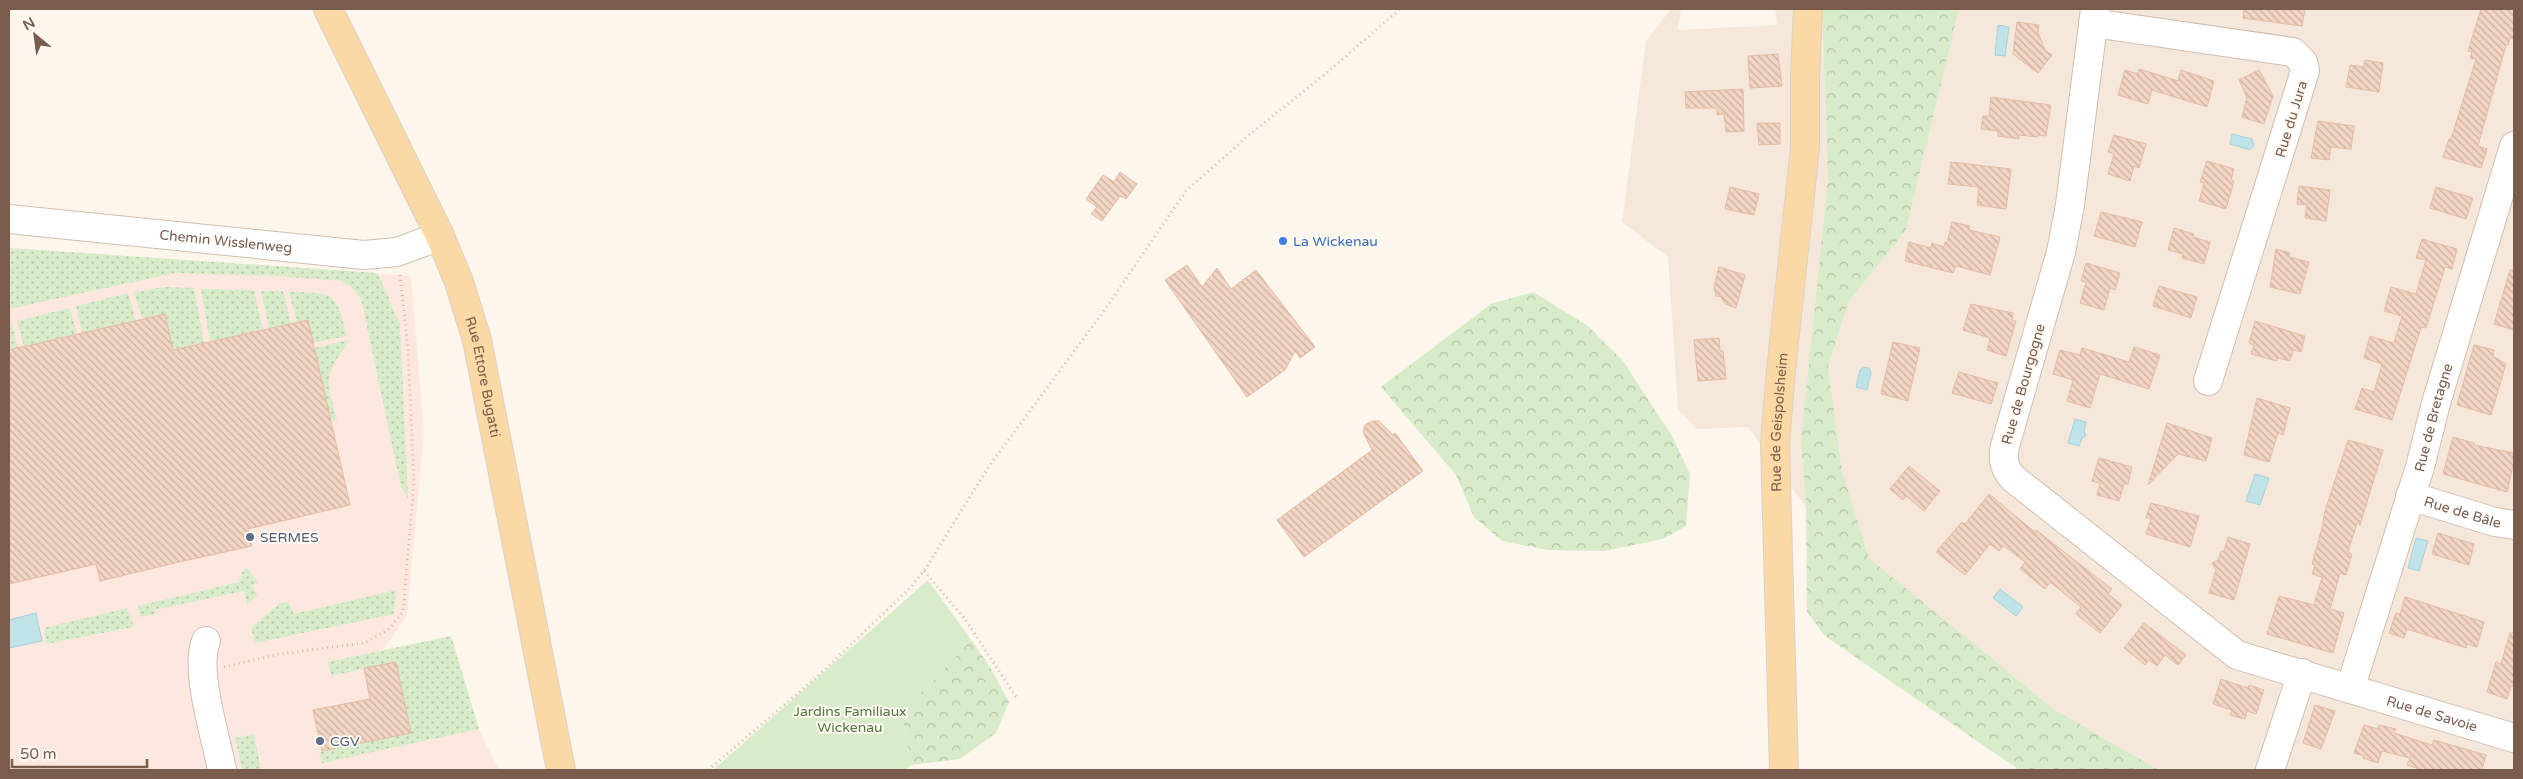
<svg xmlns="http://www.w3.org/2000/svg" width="2523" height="779" font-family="'Varela Round',sans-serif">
  <defs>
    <pattern id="grass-dots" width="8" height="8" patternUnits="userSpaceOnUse" patternTransform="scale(1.25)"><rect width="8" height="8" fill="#d8ecc9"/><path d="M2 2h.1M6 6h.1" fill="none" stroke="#b4c2a5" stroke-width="1.8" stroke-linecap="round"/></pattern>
    <pattern id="forest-crowns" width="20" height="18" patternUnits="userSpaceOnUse" patternTransform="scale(1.25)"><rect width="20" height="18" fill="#d8ecc9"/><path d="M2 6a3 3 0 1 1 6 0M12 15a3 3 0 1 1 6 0" fill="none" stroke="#b4c2a5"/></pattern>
    <pattern id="building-back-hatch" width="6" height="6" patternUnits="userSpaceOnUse" patternTransform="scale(1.25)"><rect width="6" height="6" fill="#f3d5c3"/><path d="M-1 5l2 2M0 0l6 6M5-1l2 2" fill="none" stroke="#cab0a1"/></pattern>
  </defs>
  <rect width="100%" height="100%" fill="#fdf6ec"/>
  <!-- residential -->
  <path fill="#f5e8da" d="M1671 9H1681L1678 30 1777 25 1775 9H1822L1828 177 1801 440 1806 507 1748 427 1696 429 1678 409 1668 257 1622 222 1646 41Z
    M1959 9H2514V770H2159L2055 710 1869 558 1842 471 1828 366 1849 301 1906 230Z"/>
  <!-- commercial -->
  <path fill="#fde8e0" d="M9 248 411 276 424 432 407 616 383 650 451 636 479 729 499 770H9Z"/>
  <!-- grass -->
  <path fill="url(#grass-dots)" d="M9 248 378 273 400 325 408 498 401 487 361 298 352 288 342 281 276 276 175 273 9 309Z
    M164 287 194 288 204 343 173 350 165 314 142 319 134 292Z
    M201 289 254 290 263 330 210 342Z
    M261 291H283L291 323 269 329Z
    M289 292C334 293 336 291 347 336L313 343 308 320 297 322Z
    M128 293 136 321 82 333 76 306Z
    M70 308 77 334 24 347 17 321Z
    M12 323 18 348 9 350V324Z
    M348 340 349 342C323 377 326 379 337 420L331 421 314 348Z
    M244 568 248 569 258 582 252 587 258 595 247 605 244 591 154 610 155 614 140 617 138 606 239 582Z
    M396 590 394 614 255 643 251 628 280 603H289L294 614Z
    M127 608 134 627 46 644 44 628Z
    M451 636 479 729 322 763 319 752 411 733 396 662 331 676 328 662Z
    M254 734 261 770H242L235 738Z"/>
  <!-- forest -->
  <path fill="url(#forest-crowns)" d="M1822 9H1959L1906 230 1849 301 1828 366 1842 471 1869 558 2055 710 2159 770H2019L1825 636 1807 612 1806 507 1801 440 1828 177Z
    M1533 292 1588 326 1623 361 1672 436 1690 474 1686 526 1663 539 1604 551 1548 550 1502 541 1474 517 1456 475 1381 387 1491 304Z
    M971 640 990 667 1009 702 996 733 960 759 911 765 902 713Z"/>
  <!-- green -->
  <path fill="#d8ecc9" d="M928 580 971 640 902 713 911 765 905 770H713Z"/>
  <!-- water -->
  <path fill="#bfe3e8" stroke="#a5d3da" d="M1998 25 2009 27 2005 56 1995 55Z
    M2232 134 2252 139 2254 146 2250 150 2230 144Z
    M1864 367 1869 368 1871 373 1867 390 1856 387 1860 370Z
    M2075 419 2086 422 2084 431 2086 436 2082 438 2079 446 2068 443Z
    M2255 474 2269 478 2260 505 2246 501Z
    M2416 538 2428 541 2419 571 2408 568Z
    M2000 589 2023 607 2016 616 1993 598Z
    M36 613 42 641 9 648V620Z"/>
  <!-- building -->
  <path fill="url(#building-back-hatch)" stroke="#e6bba3" d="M2244 9H2305L2302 26 2243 18Z
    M2481 9H2514V39L2510 38 2508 45H2506L2478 146 2487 149 2481 168 2443 157 2449 139H2451L2476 59 2470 58 2472 52 2468 51Z
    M2017 22 2039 25 2038 32 2045 50 2052 55 2038 73 2013 54Z
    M1778 54 1782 86 1750 88 1748 56Z
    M2365 60 2383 63 2379 92 2346 87 2350 65 2364 67Z
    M2139 69 2178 81 2181 70 2214 81 2207 107 2152 90 2148 104 2118 95 2125 70 2138 74Z
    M2259 70 2273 96 2264 124 2242 117 2247 97 2239 80Z
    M1743 89 1744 131 1726 132 1724 114 1717 115V108H1686L1685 92Z
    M1991 97 2051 105 2046 136 2038 135 2037 137 2019 135V139L1998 136V131L1981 129 1983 116H1989Z
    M2318 121 2354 126 2351 149 2331 147 2329 160 2311 158Z
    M1757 123H1780V144L1759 145Z
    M2114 135 2146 144 2139 168 2134 166 2130 181 2108 174 2114 154 2108 152Z
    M2207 161 2234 169 2231 180 2234 181 2226 209 2199 201 2204 183 2200 182Z
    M1951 162 2011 169 2006 209 1977 205 1979 187 1948 184Z
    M1120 172 1137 184 1126 199 1120 196 1102 221 1091 214 1097 207 1086 199 1103 175 1114 182Z
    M2299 186 2330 190 2326 221 2305 218 2307 205 2297 204Z
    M1730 187 1759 194 1754 215 1725 209Z
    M2436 187 2473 198 2466 219 2430 208Z
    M2101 212 2142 222 2135 247 2094 236Z
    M1952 222 1970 226 1969 230 2000 237 1990 275 1956 266 1953 273 1905 261 1909 242 1931 248 1932 243 1944 247 1945 242 1947 243Z
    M2174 228 2194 234 2193 237 2210 242 2204 264 2182 258 2183 254 2168 250Z
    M2422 239 2457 249 2452 269 2445 267 2426 328 2421 327 2392 420 2355 409 2362 388 2374 392 2382 364 2364 358 2370 336 2394 343 2402 316 2384 311 2391 287 2416 294 2426 260 2416 258Z
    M2276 249 2290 253 2289 257 2309 262 2300 294 2270 287Z
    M2086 263 2120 273 2115 290 2110 288 2104 310 2080 303 2086 282 2081 281Z
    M1187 265 1202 287 1217 268 1231 289 1256 270 1315 347 1300 358 1295 351 1285 370 1247 397 1165 280Z
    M1719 267 1745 275 1736 308 1725 304 1721 297 1716 296 1714 287Z
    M2510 270H2514V330L2494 324Z
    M2159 286 2197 297 2191 318 2153 306Z
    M1971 304 2013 313 2012 320 2016 321 2006 356 1987 350 1990 338 1963 330Z
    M165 314 173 350 308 320 350 505 248 529 252 546 179 562 100 581 96 564 9 584V350Z
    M2255 321 2305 336 2301 352 2293 350 2290 361 2278 358 2277 361 2251 354 2254 345 2249 343Z
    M1719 338 1720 351H1723L1726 379 1698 381 1694 340Z
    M1893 342 1920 348 1908 401 1881 394Z
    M2474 345 2494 350 2493 356 2506 364 2491 415 2457 405Z
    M2134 347 2160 355 2149 389 2100 374 2090 408 2067 401 2073 380 2053 374 2060 350 2080 355 2082 348 2129 362Z
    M1959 372 1998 383 1991 404 1952 393Z
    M2257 398 2290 408 2283 435 2278 433 2269 462 2244 455Z
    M1372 421H1379L1393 435 1395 433 1423 471 1304 557 1277 520 1372 450 1363 432 1365 425Z
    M2167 423 2212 438 2206 461 2178 454 2148 485Z
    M2453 437 2474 443V445L2514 453V462L2507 492 2443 474Z
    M2348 440 2383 450 2360 525 2357 523 2348 552 2352 554 2346 575 2340 573 2330 609 2344 613 2333 653 2267 634 2279 596 2314 605 2322 577 2312 574 2315 565 2312 564 2323 524 2324 514Z
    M2099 458 2132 467 2128 484H2124L2119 501 2097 495 2100 483 2092 481Z
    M1909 466 1940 491 1924 511 1906 496 1903 500 1890 489Z
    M1989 494 2035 532 2036 530 2112 589 2108 594 2122 605 2100 633 2076 614 2081 607 2050 582 2045 589 2020 569 2025 562 2004 546 1999 551 1990 544 1965 575 1936 552 1962 522 1965 524Z
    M2151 503 2199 516 2190 547 2146 534 2151 519 2146 517Z
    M2438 533 2474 544 2469 565 2432 554Z
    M2228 537 2250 544 2234 600 2209 593 2216 570 2212 563 2218 560 2221 551H2224Z
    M2405 597 2484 622 2477 647 2467 644 2466 648 2407 629 2404 638 2389 633 2396 613 2400 614Z
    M2144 623 2186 655 2178 665 2165 655 2157 666 2149 660 2145 665 2124 648Z
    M2510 633H2514V687L2511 686 2507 699 2487 692 2496 662 2501 664Z
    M396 662 411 733 322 751 313 710 370 699 364 668Z
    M2221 679 2248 688 2249 685 2264 690 2256 714 2247 711 2245 719 2230 715 2232 710 2213 704Z
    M2315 705 2335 711 2321 749 2303 743Z
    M2364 725 2378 729 2379 725 2396 729 2394 733 2432 745 2434 740 2486 755 2482 770H2423L2407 765 2410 758 2382 751 2378 763 2363 758 2364 756 2354 753Z"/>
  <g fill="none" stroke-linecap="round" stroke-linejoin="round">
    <!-- minor casing -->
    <g stroke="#d1beb0" stroke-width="30">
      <g id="minor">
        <path id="s1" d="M2095 9 2070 205 2061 252 2005 446C2002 459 2004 469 2014 479L2237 655 2514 738"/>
        <path d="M2093 23 2293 52 2303 62 2305 71 2208 381"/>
        <path id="s2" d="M9 219 364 255 397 252 440 236"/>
        <path id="s3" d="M2410 496 2495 522 2514 525"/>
        <path d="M206 641C194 670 216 737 222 770"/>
        <path id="s4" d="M2350 689 2420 467 2436 403 2514 146"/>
        <path d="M2270 770 2302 673"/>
      </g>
    </g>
    <!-- major casing -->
    <g stroke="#dad1cd" stroke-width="30">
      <g id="major">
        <path id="s5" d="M328 9 440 236 459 282 477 340 561 770"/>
        <path id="s6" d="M1784 770 1775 444 1781 370 1805 148V76L1808 9"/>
      </g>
    </g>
    <!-- path -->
    <path stroke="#d9b8a5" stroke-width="3" stroke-dasharray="1 4" stroke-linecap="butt" d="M924 571 965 619 1016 697
      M224 667 279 654 364 643 388 630 403 612 414 482 408 350 400 273
      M708 770 817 677 909 589 924 571 989 466 1101 315 1186 191 1249 135 1329 71 1400 9"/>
    <!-- minor -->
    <use href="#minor" stroke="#fff" stroke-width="28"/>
    <!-- major -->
    <use href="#major" stroke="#fbd9a5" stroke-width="28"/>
  </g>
  <!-- markers -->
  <circle fill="#3f7fe0" stroke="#fffaf3" stroke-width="2" cx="1283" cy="241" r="5"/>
  <g fill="#5c6f8a" stroke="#fffaf3" stroke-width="2">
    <circle cx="250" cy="537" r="5"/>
    <circle cx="320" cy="741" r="5"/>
  </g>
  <g text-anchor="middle" stroke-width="4" stroke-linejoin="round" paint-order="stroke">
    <!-- street labels -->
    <g font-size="14" fill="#7a5c4d" stroke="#fffaf3">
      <text transform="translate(2291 119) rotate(-73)" y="5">Rue du Jura</text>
      <text dy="5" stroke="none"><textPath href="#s2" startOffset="218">Chemin Wisslenweg</textPath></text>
      <text dy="5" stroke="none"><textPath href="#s5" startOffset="401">Rue Ettore Bugatti</textPath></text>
      <text transform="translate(2023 384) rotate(-74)" y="5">Rue de Bourgogne</text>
      <text dy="5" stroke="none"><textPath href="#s4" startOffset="284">Rue de Bretagne</textPath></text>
      <text dy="5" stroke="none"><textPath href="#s6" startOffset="348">Rue de Geispolsheim</textPath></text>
      <text dy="5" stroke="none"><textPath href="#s3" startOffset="55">Rue de Bâle</textPath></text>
      <text dy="5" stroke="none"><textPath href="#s1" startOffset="971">Rue de Savoie</textPath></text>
    </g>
    <!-- shop labels -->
    <g font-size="14" fill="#366cbe" stroke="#fffaf3" text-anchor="start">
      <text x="1293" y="246">La Wickenau</text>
    </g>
    <!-- service labels -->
    <g font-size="14" fill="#4e5e75" stroke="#fffaf3" text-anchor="start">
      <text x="260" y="542">SERMES</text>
      <text x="330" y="746">CGV</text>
    </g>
    <!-- park labels -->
    <g font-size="14" fill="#537a41" stroke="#fffaf3">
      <text x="850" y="716">Jardins Familiaux<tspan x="850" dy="16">Wickenau</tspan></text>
    </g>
  </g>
  <!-- border -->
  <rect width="2523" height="779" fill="none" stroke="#7a5c4d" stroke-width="20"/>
  <!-- north arrow -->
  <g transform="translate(35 35) rotate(331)" stroke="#fffaf3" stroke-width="4" paint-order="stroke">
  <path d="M0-4L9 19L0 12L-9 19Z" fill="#7a5c4d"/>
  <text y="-8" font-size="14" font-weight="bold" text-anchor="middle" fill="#7a5c4d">N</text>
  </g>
  <!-- scale -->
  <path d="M12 759v8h135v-8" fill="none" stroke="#7a5c4d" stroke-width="2.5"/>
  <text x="20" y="759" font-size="15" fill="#7a5c4d" stroke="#fffaf3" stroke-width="4" paint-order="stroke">50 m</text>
</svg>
